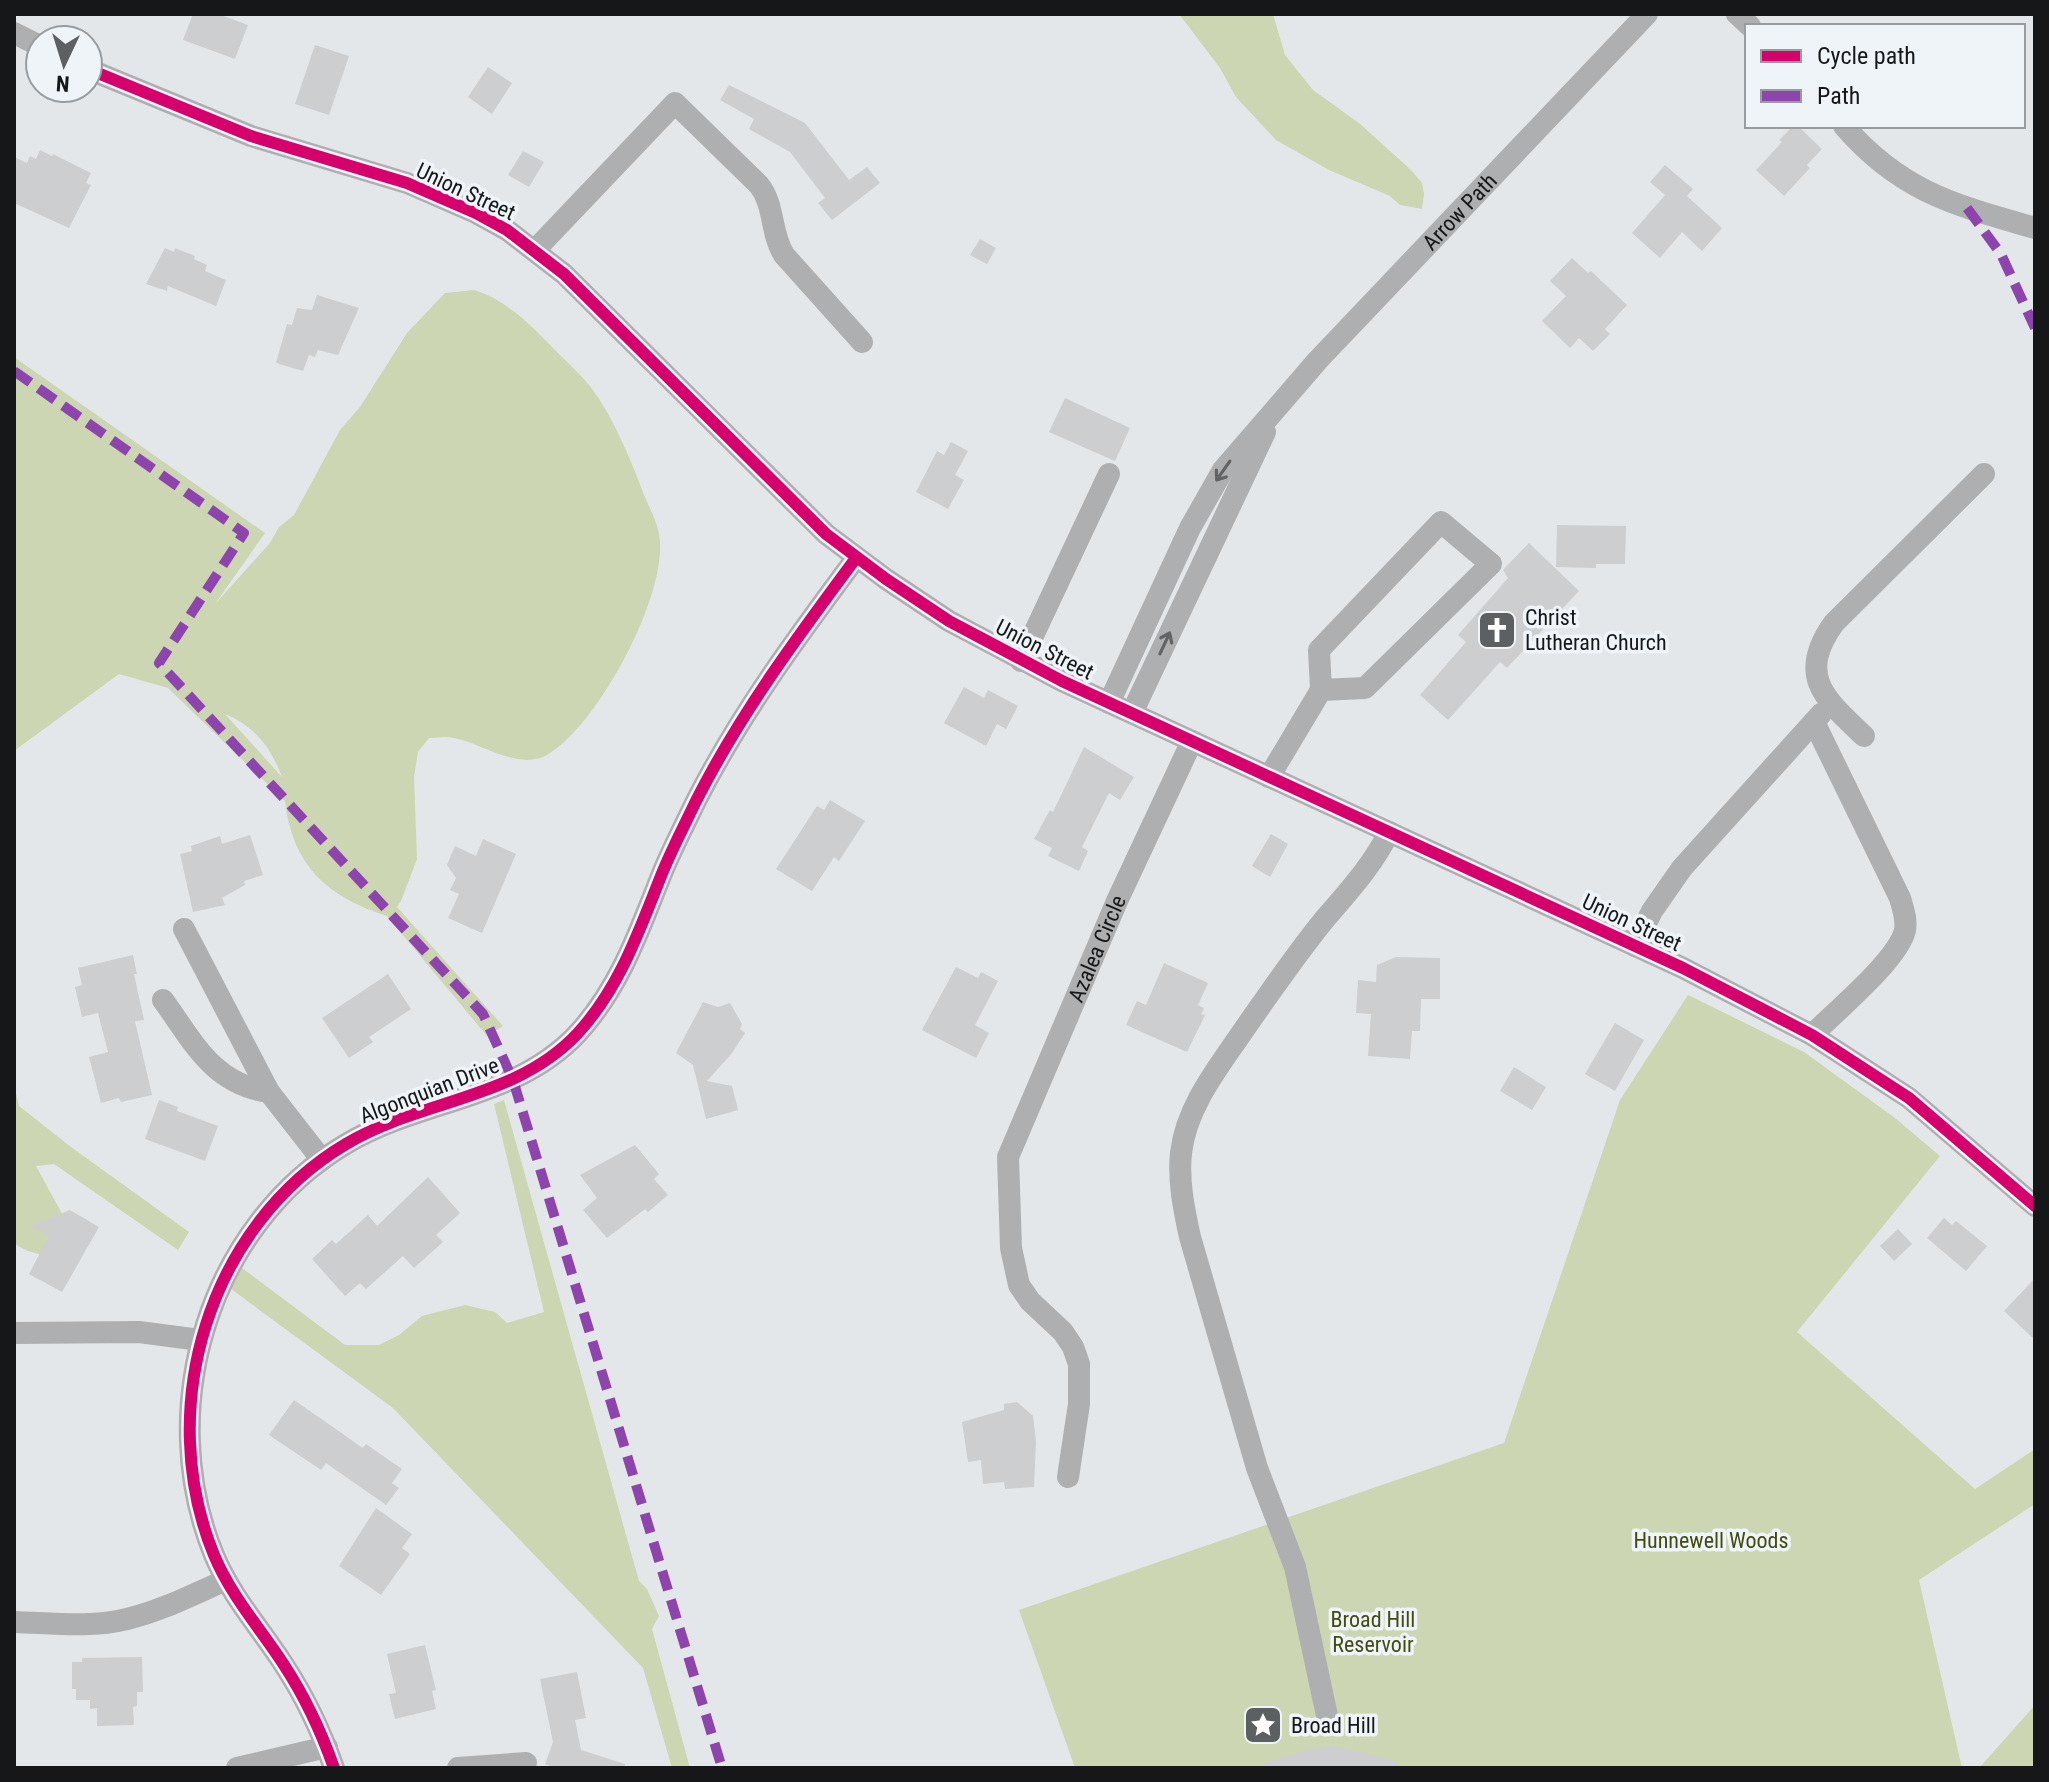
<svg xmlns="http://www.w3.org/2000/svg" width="2049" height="1782" font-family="'Roboto Condensed',sans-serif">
  <rect width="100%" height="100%" fill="#e4e7ea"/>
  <!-- green -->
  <path fill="#ccd6b2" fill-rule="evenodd" d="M1179 14H1273L1285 55 1313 90 1359 123 1411 170 1422 183 1424 194 1422 209 1400 205 1390 196 1329 170 1276 140 1236 97 1220 68Z
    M474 290C510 301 534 329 560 355 570 365 581 375 590 386 614 418 630 458 644 495 649 507 657 521 659 534 670 592 597 727 547 755 519 771 481 743 454 738 446 736 437 738 429 738L418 752 414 777 417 859 401 901 397 907 503 1026 487 1036 387 916C327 897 292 865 285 801L168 688 119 674 14 751V357L265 533 215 604 270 543 279 527 294 515 340 430 360 407 407 333 445 293ZM225 714C255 726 271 748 282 777Z
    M1688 995 1804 1052 1895 1118 1940 1156 1797 1332 1975 1489 2035 1449V1504L1919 1580 1962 1768H1075L1019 1610 1504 1443 1620 1100Z
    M14 1085 19 1106 71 1147 189 1232 178 1250 54 1164 36 1166 66 1221 67 1262 28 1251 14 1244Z
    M504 1100 639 1581 647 1589 659 1616 652 1629 690 1768H672L643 1668 393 1408 231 1289 242 1268 345 1345H379L399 1335 422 1316 465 1305 495 1312 507 1323 544 1312 494 1104Z
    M2035 1705V1768H1979Z"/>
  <!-- building -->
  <path fill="#ccced0" d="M193 14H218L248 25 235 59 183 40Z
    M315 45 349 56 329 115 295 104Z
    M488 67 512 83 492 114 468 97Z
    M729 85 805 123 849 180 867 167 880 183 832 220 818 203 825 198 790 152 749 129 754 119 720 100Z
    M1793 126H1798L1822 149 1807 165 1810 168 1784 196 1756 170 1782 142 1779 140Z
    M40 150 52 156 53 154 91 173 86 183 91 185 69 228 14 203V157L27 163 30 156 36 159Z
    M523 151 544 162 529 187 508 175Z
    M1665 165 1693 189 1687 196 1722 228 1702 251 1682 232 1660 258 1632 233 1665 195 1650 182Z
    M980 239 996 248 987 264 970 255Z
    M165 248 174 252 175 248 195 256 194 259 207 265 205 271 226 280 216 306 168 286 167 291 146 284Z
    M1572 258 1588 273 1591 271 1627 305 1605 329 1610 334 1593 351 1579 338 1570 348 1542 321 1566 296 1550 281Z
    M317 295 359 308 338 355 318 350 315 357 309 355 303 371 276 363 287 324 292 325 297 308 312 310Z
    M1065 398 1130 428 1115 461 1049 432Z
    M951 442 968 451 955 475 964 480 948 509 916 492 937 451 944 455Z
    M1557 525 1626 526 1625 564H1596V568L1556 567Z
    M1529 543 1579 591 1507 668 1500 662 1448 720 1420 695 1466 642 1458 635 1508 578 1503 570Z
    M964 687 984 698 988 690 1018 706 1006 729 997 724 986 746 944 723Z
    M1084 747 1134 777 1120 800 1109 793 1082 847 1088 851 1079 871 1048 856 1052 848 1034 839 1050 810 1053 812Z
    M830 800 865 821 839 861 834 857 812 891 776 869 817 806 824 810Z
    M1271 834 1288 844 1270 877 1252 866Z
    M250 835 263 875 244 881 245 885 222 898 225 905 193 912 180 854 192 851 191 846 220 836 222 844Z
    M483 839 516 854 482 933 448 918 459 894 450 890 456 878 447 865 455 846 476 856Z
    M133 955 137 974H134L144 1020 135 1021 152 1095 121 1102 119 1098 101 1103 89 1057 108 1052 98 1013 82 1017 75 987 82 985 78 968Z
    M1396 957 1440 958V999H1421L1420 1031H1412L1410 1059 1368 1056 1371 1014 1356 1013 1358 980 1376 982 1377 965Z
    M1164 963 1208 983 1198 1005 1204 1008 1201 1014 1205 1015 1187 1052 1126 1025 1137 1001 1146 1005Z
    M956 967 978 978 981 972 998 981 975 1025 989 1033 976 1058 922 1030Z
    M388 974 411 1009 369 1037 373 1042 349 1058 322 1018Z
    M703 1002 718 1007 730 1003 742 1024 740 1029 745 1033 732 1053 707 1081 732 1086 738 1110 706 1119 693 1065 676 1053Z
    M1615 1023 1644 1040 1615 1091 1585 1074Z
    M1514 1067 1546 1087 1532 1110 1500 1091Z
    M159 1100 178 1107 177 1111 218 1126 205 1161 145 1139Z
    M635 1145 659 1174 654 1179 668 1195 648 1212 645 1209 607 1238 583 1210 597 1198 580 1175Z
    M428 1177 460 1213 436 1235 443 1242 414 1268 403 1256 366 1289 360 1283 345 1296 312 1259 332 1240 336 1244 368 1215 377 1226Z
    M70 1210 99 1227 62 1292 29 1274 49 1236 31 1226Z
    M1944 1218 1952 1225 1956 1221 1987 1246 1966 1271 1927 1238Z
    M1898 1229 1912 1244 1894 1261 1880 1246Z
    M2035 1278V1340L2004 1311Z
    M294 1400 363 1448 366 1444 402 1469 392 1483 399 1488 386 1505 326 1463 321 1470 269 1435Z
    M1017 1402 1033 1416 1036 1442 1034 1487 1005 1489 1004 1482 983 1484 981 1460 968 1462 962 1422 1004 1410V1404Z
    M376 1508 412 1534 402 1548 410 1554 381 1595 339 1566Z
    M425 1645 436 1690 432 1691 436 1709 395 1719 389 1694 396 1693 387 1654Z
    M142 1657 143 1692H137V1706L133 1707 134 1725 97 1726V1708L90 1709V1700H76V1689H72V1662H82V1658Z
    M577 1672 586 1718 575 1720 581 1750 625 1764 624 1768H557L545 1764 553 1742 540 1679Z
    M1334 1746 1399 1762 1398 1768H1266L1265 1763 1315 1748Z"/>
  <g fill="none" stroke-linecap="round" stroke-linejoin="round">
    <!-- minor -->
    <g stroke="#aeafb0" stroke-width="22">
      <path d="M1737 14 1750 26"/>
      <path d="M14 33 40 46"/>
      <path d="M88 69 251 136 407 183 476 213 507 230 564 274 826 534 886 579 949 621 1062 681 1683 968 1812 1035 1909 1098 2035 1206"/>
      <path d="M1844 126C1901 192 1955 205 2035 228"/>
      <path d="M535 250 675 103 759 185C775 205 770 232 784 255L862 342"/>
      <path d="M1021 661 1109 474"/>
      <path id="s1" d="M1109 703 1190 528 1223 470 1318 360 1647 14"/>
      <path d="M1132 713 1265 432"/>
      <path d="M1864 736C1825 699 1796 676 1834 623L1984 474"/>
      <path d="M1269 777 1321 690 1319 650 1441 522 1491 564 1365 688 1321 690"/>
      <path d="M184 929 269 1092 322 1160"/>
      <path d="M1635 946 1652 911 1682 868 1821 714"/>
      <path d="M163 1000C194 1043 213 1084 269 1092"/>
      <path d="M1812 1035C1835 1012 1899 959 1905 930 1907 919 1903 909 1900 898L1814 722"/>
      <path d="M14 1333 139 1332 200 1340"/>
      <path id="s2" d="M1068 1477 1079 1404V1364L1073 1347 1063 1332 1030 1301 1019 1285 1011 1248 1008 1157 1117 901 1192 741"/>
      <path d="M14 1622C51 1623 91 1628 127 1619 161 1611 194 1594 226 1580"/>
      <path d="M1329 1725 1295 1567 1257 1468 1190 1237C1184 1210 1178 1181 1181 1153 1186 1108 1217 1069 1241 1034 1268 995 1294 957 1324 920 1348 892 1373 865 1389 832"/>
      <path d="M237 1768 327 1747"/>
      <path d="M334 1768C321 1731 305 1697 284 1665 260 1628 231 1596 214 1555 154 1409 208 1226 346 1144 421 1099 516 1100 578 1033 621 986 640 928 663 871 673 847 685 824 696 801 740 714 798 636 856 558"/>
      <path d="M458 1768 526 1763"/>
    </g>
    <!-- quiet -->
    <path stroke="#8e44ad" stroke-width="10" stroke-dasharray="20 10" stroke-linecap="butt" d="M1967 208 2001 254 2035 328
      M14 371 244 533 159 663 483 1014 513 1080 722 1768"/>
    <!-- cycleway casing -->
    <g stroke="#eff4f9" stroke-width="17">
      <path id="cycleway" d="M88 69 251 136 407 183 476 213 507 230 564 274 826 534 886 579 949 621 1062 681 1683 968 1812 1035 1909 1098 2035 1206
        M334 1768C321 1731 305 1697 284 1665 260 1628 231 1596 214 1555 154 1409 208 1226 346 1144 421 1099 516 1100 578 1033 621 986 640 928 663 871 673 847 685 824 696 801 740 714 798 636 856 558"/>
    </g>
    <!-- cycleway -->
    <use href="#cycleway" stroke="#d6006c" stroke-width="12"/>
  </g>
  <!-- one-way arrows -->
  <defs><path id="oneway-shaft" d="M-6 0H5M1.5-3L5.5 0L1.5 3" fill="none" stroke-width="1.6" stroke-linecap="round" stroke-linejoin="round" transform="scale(2)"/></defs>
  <g stroke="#626364">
    <use href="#oneway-shaft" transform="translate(1223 471) rotate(125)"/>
    <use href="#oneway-shaft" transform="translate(1165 643) rotate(-65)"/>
  </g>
  <!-- icons -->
  <defs>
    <g id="church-square" transform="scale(2)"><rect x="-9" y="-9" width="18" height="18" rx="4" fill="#5d6062" stroke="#eff4f9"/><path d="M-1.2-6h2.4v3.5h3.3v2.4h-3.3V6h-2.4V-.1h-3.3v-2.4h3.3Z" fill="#fff"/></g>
    <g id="sight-square" transform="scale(2)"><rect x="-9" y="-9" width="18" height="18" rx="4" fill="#5d6062" stroke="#eff4f9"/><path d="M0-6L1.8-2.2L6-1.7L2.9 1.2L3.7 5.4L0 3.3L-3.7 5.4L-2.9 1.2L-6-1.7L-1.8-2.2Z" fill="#fff"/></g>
  </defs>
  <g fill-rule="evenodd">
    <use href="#church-square" x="1497" y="630"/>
    <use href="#sight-square" x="1263" y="1725"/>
  </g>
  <g text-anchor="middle" stroke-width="7" stroke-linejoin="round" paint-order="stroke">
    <!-- street labels -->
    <g font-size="22" fill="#151718" stroke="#eff4f9">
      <text transform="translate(466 191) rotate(25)" y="8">Union Street</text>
      <text dy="8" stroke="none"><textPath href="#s1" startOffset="610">Arrow Path</textPath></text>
      <text transform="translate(1045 649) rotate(27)" y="8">Union Street</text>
      <text transform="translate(1632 922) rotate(25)" y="8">Union Street</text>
      <text dy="8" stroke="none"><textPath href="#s2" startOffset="570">Azalea Circle</textPath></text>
      <text transform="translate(429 1090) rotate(-21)" y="8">Algonquian Drive</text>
    </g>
    <!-- poi labels -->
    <g font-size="22" fill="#151718" stroke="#eff4f9" text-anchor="start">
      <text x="1525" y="625">Christ<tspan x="1525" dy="25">Lutheran Church</tspan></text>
      <text x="1291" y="1733">Broad Hill</text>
    </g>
    <!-- park labels -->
    <g font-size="22" fill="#424c11" stroke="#eff4f9">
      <text x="1711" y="1548">Hunnewell Woods</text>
      <text x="1373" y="1627">Broad Hill<tspan x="1373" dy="25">Reservoir</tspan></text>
    </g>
  </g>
  <!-- border -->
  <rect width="2049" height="1782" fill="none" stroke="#151718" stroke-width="32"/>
  <!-- legend -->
  <rect x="1745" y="24" width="280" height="104" fill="#eff4f9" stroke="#989c9f" stroke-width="2"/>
  <rect x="1761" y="50" width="40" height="12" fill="#d6006c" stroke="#989c9f" stroke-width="2"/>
  <text x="1817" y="64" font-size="24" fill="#151718">Cycle path</text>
  <rect x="1761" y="90" width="40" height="12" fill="#8e44ad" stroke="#989c9f" stroke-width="2"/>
  <text x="1817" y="104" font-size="24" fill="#151718">Path</text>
  <!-- north arrow -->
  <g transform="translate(64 64) rotate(184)"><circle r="38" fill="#eff4f9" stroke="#989c9f" stroke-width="2"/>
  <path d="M0-6L14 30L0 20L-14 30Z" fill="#5d6062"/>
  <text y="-12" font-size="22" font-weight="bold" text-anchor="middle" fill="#151718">N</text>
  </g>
</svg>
